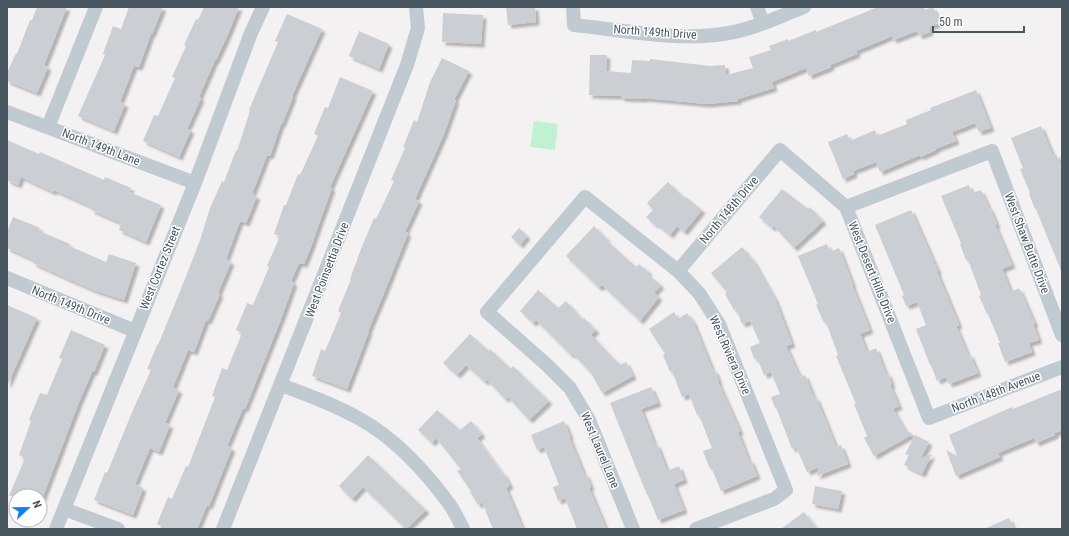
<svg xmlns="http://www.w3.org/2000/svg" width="1069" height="536" font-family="'Roboto Condensed',sans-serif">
  <defs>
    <filter id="shadow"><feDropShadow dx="3.5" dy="3.5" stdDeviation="1" flood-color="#0004"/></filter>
  </defs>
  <rect width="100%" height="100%" fill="#f4f1f2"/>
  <!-- green -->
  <path fill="#c0f1d0" d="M534 121 558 124 555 150 530 147Z"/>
  <!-- building -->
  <path fill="#cbcfd4" filter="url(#shadow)" d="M37 7H67L44 65 48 67 37 93 7 81V73L16 53 17 54 30 20H32Z
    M129 7H163L152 34H151L139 67 134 66 120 102 125 104 114 131 78 116 105 55 103 54 113 26 121 29Z
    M204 7H239L228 34 216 60H215L199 97 201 98 187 129 191 130 179 157 143 141 154 115 158 116 175 78 172 77 186 46 184 45 196 19 198 20Z
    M506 7H535L536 22 508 25Z
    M878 7H924L925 10 933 7 940 23 929 27 930 32 919 36 917 31 893 40 892 36 856 51 857 54 830 65 831 67 809 76 806 68 772 82 774 88 738 99V101L707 104 644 98V99L621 98V96L589 95 590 55H607L606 71 631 73 632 60 650 61V59L710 66 725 65 726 75 753 68 749 57 771 50 769 46 788 39V41L816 30V32Z
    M443 13 483 15 481 44 442 42Z
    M287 14 322 29 292 96 293 97 282 124H281L270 156 267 155 252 194 257 196 246 223 240 221 226 259 231 262 218 293 220 294 208 321 206 320 194 352 188 350 173 387 179 390 165 423 170 425 159 452 150 448 135 484 143 488 133 515 94 500 105 472 107 473 133 410 151 370 147 369 157 345H158L187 274 200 240 210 208 222 181 224 182 236 150 237 151 250 111 249 110 278 42 275 41Z
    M359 31 389 44 379 69 349 56Z
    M442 58 469 71 454 100H456L444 134 415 199 419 201 405 232 408 233 384 293 368 331H369L347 389 312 376 321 349 325 351 341 313 338 311 351 279H350L361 249 374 218 376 219 394 181 391 180 405 148 403 147 414 120 417 122 430 82Z
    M340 77 373 91 330 187 332 188 321 218 311 247 304 264 299 263 291 281 294 283 281 319 245 409 243 408 227 446 232 448 209 506 207 505 197 529H168L157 524 168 497 172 499 186 466 188 467 215 397 212 396 222 368 227 370 242 333 236 330 247 303 253 305 269 267 267 266 280 236 274 234 284 205H286L298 174 300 175 318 136 314 134 325 107 328 108Z
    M976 90 991 128 979 132 975 123 952 132 956 141 935 149 936 150 920 157V155L880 172 876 162 853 171 854 174 843 179 828 142 847 134 850 141 875 130 877 136 907 124 906 120 931 110 930 108Z
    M1041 126 1053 156 1056 154 1062 168V273L1036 209H1035L1029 194 1030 193 1020 169 1023 168 1011 138Z
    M7 140 39 154 40 152 104 180 105 177 131 188 129 192 161 205 146 242 119 230 121 223 91 210 92 207 54 190 53 192 21 177 18 185 7 180Z
    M668 182 685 198 686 197 702 210 684 232 677 226 670 235 656 224 655 225 646 217 653 210 647 203Z
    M969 185 972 193 981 190 989 208H990L997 225H995L1012 265 1002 269 1011 292 1019 288 1035 324H1033L1039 340 1029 343 1032 352 1005 362 998 343H1000L988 314H987L979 296 981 295 968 260H966L960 244 961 243 941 196Z
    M782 189 808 209 810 207 823 221 794 248 774 226 772 228 759 217Z
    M911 210 938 271 937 272 959 325 956 326 968 355 970 354 978 373 949 384 946 377 937 381 931 365H930L916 329 926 325 917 302 906 306 902 296 904 295 875 225Z
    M13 217 40 228 39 231 70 244 69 246 106 262 109 254 136 263 124 300 96 291 66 278 33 263 34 260 7 248V232Z
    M594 226 607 239 606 240 636 267 639 264 649 272 647 274 661 285 654 293 659 297 640 321 602 285 599 288 566 256Z
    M519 228 527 236 520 245 511 237Z
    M827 244 830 252 839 248 853 285H852L870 330 860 334 867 352 876 348 886 374 888 373 892 385H890L899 406 893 409 905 430 913 434 874 456 864 438 867 436 854 404H856L836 356 838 355 826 322 824 323 816 305 818 304 798 256Z
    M742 247 753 260 775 299 792 344 786 346 800 377 805 375 814 398 816 397 836 447 841 445 848 464 817 476 819 467 807 472 796 447 792 449 776 407 775 408 771 397 780 394 771 372 764 375 757 358 754 359 750 347 760 343 750 321 742 324 736 309 734 310 725 294 727 292 711 273Z
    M538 290 558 308 566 301 583 320 584 318 596 330 591 335 620 365 626 362 633 376 602 393 591 373 573 354 571 355 536 320 533 323 520 311Z
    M7 305 37 318 7 386Z
    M674 312 678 319 687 313 695 324H694L713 371 715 370 719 382H718L740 431 738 432 749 461 751 460 757 476 721 491 712 469H710L703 451 712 448 699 415H697L689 394 682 397 672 371 670 372 663 355 665 354 649 329Z
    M71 330 105 345 94 372H92L79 402 42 499 40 498V496H9L25 458 19 455 31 421 29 420 40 393 47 395 62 359 59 358Z
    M470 334 489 351 490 349 511 369 513 366 549 401 529 420 508 397 505 399 487 380 485 382 466 365 457 375 443 363Z
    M651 387 658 403 641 409 655 445 657 444 667 471 679 466 684 480 674 484 684 510 658 520 648 495H647L610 403Z
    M1062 389V430L1055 433V435L1036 443 1034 438 998 453 1000 457 956 476 946 450 957 456 949 435 1012 407 1013 409Z
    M437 410 460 430 471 421 482 434 477 438 502 473 503 472 510 485 506 488 523 529H493L482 502 478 505 470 492 471 491 457 471 461 469 436 438 432 443 418 430Z
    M564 421 570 436 569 437 584 474H586L591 487 589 488 606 529H577L565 498 558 501 553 487 559 485 544 447 537 450 531 435Z
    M915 435 929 442 921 458 932 454 922 474 904 465 909 455 905 454Z
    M368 455 426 510 406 529 363 487 352 499 339 486Z
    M815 486 842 491 838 509 812 504Z
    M804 512 817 529H781Z
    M1009 518 1014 529H984Z"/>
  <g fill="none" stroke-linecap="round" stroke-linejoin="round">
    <!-- street -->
    <path stroke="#bfcad1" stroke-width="14" d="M573 7 574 25C623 30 681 42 729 33 754 29 780 16 804 7
      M757 7 763 23
      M7 112 195 183
      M48 127 96 7
      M846 207 992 151 1062 335
      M678 271 780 150 846 207 929 418 1062 367
      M7 278 135 331
      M281 385C308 395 335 405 360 419 396 439 426 472 450 505 455 512 459 521 463 529
      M64 509 118 529
      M56 529 195 183 251 33 263 7
      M223 529 407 65 418 28 416 7
      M633 529 589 420 570 388 547 365 487 312 585 197 678 271 699 293 719 324 786 490 774 499 696 529"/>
  </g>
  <g text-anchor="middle" stroke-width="3" stroke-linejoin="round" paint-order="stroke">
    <!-- street labels -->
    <g font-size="12" fill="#485660" stroke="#fff">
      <text transform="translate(655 32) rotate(4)" y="4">North 149th Drive</text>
      <text transform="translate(101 147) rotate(21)" y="4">North 149th Lane</text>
      <text transform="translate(729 210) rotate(-50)" y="4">North 148th Drive</text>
      <text transform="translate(1027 243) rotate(69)" y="4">West Shaw Butte Drive</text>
      <text transform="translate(160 268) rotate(-68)" y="4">West Cortez Street</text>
      <text transform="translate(327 270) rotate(-69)" y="4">West Poinsettia Drive</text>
      <text transform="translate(872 272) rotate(68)" y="4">West Desert Hills Drive</text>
      <text transform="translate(71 305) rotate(22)" y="4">North 149th Drive</text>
      <text transform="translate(730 355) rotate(66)" y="4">West Riviera Drive</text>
      <text transform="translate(996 392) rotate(-21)" y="4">North 148th Avenue</text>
      <text transform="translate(600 450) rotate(67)" y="4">West Laurel Lane</text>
    </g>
  </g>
  <!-- border -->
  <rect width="1069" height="536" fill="none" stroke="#485660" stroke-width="16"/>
  <!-- north arrow -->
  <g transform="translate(28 508) rotate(68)"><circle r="19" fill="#ffffff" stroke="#b6bbbf"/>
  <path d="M0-3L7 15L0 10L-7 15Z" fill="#1580ea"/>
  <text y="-6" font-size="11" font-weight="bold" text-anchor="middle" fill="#485660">N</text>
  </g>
  <!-- scale -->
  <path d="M933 26v6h91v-6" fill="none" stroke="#485660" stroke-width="2"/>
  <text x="939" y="26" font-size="12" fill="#485660" stroke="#ffffff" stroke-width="3" paint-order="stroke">50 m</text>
</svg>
